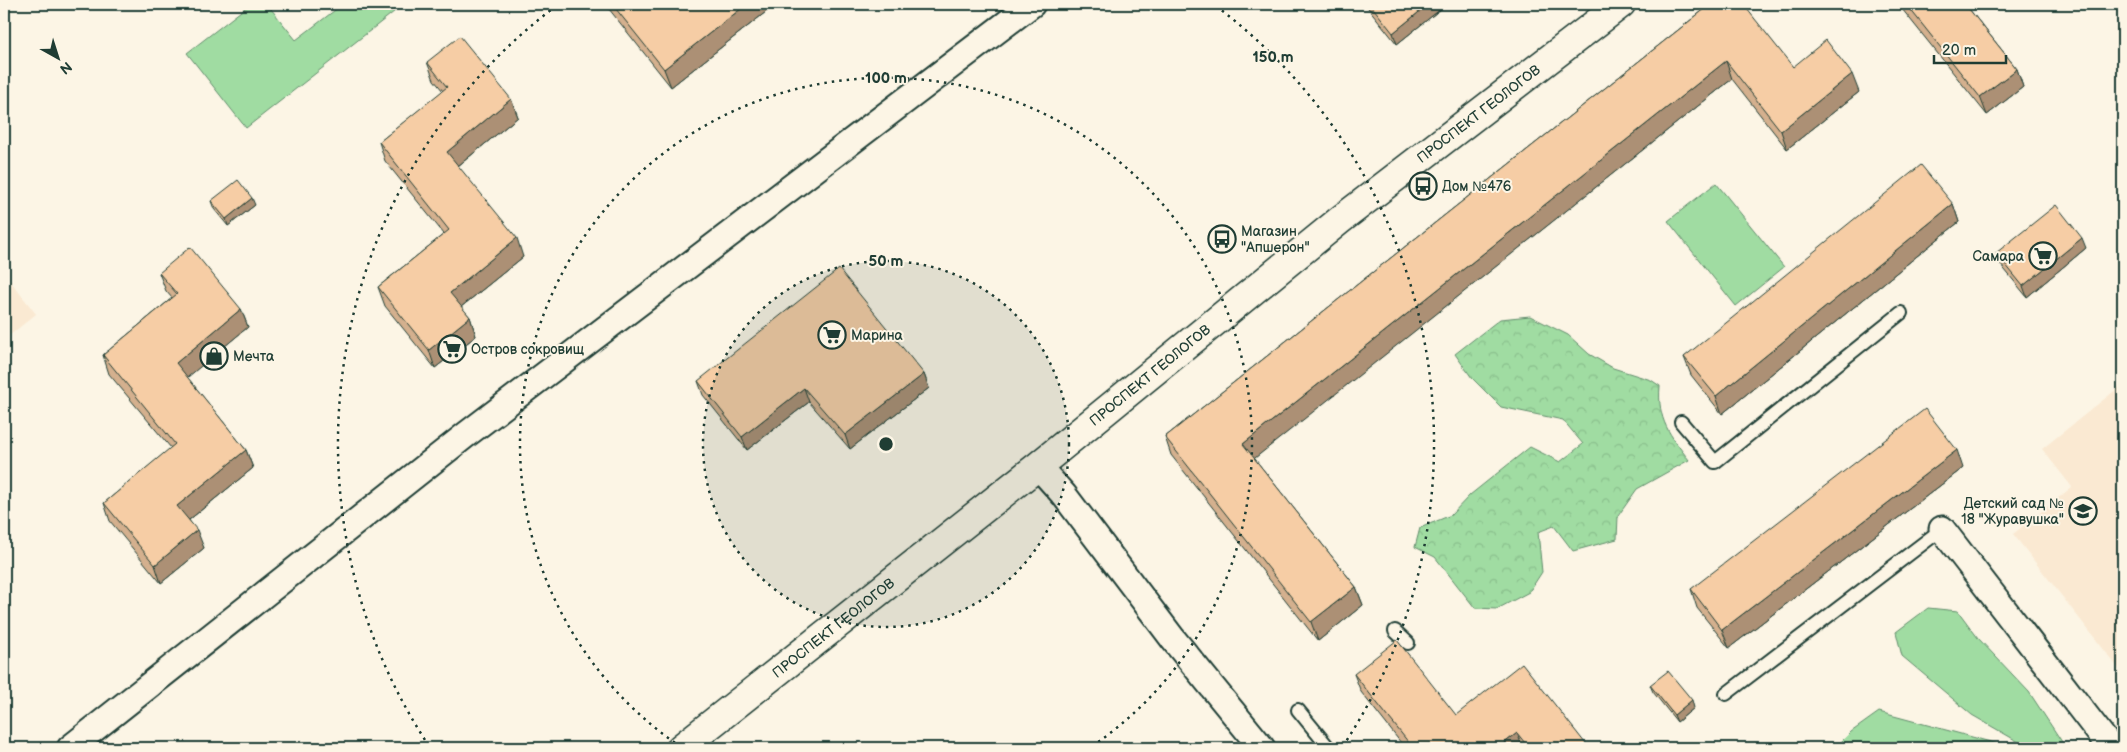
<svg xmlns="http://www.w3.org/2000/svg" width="2127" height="752" font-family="'Balsamiq Sans',sans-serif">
  <defs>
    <pattern id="forest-crowns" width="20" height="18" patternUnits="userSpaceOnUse" patternTransform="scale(1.25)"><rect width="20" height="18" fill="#a0dca2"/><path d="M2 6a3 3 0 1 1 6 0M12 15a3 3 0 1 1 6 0" fill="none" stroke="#89be8c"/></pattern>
  </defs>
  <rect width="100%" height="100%" fill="#fcf5e5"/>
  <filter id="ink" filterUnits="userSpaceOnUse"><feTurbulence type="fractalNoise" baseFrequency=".02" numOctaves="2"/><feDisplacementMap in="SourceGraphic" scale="10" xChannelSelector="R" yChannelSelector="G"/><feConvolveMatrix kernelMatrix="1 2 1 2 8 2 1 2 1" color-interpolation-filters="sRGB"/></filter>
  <g filter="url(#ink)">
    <!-- built -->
    <path fill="#fae9d2" d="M4 273 36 314 4 340Z
      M2123 384V674L2013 534 2072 487 2042 449Z"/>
    <!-- green -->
    <path fill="#a0dca2" stroke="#608c6b" d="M250 4H267L296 40 343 4H404L246 128 187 53Z
      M1716 183 1784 267 1736 306 1668 221Z
      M1928 608 1958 611 1978 638 2029 692 2066 748H2029L1972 715 1902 656 1896 632Z
      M1879 712 2013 748H1835L1851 732Z"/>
    <!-- forest -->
    <path fill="url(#forest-crowns)" stroke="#608c6b" d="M1530 316 1568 335 1589 354 1613 368 1651 380 1660 386C1657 420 1670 435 1689 460L1637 489 1618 516 1617 539 1573 551 1554 526 1538 532 1542 572 1529 592 1497 609 1475 608 1435 557 1415 547 1420 528 1451 515 1470 495 1530 447 1560 462 1583 444 1563 420 1501 407 1472 378 1455 354 1500 319Z"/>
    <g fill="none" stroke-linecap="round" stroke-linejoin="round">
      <!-- service casing -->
      <g stroke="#1f3d34" stroke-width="16">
        <path id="service" d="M1681 422 1715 462 1901 313
          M1395 631 1408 643
          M1726 694 1942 529
          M1298 710 1329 748"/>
      </g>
      <!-- minor casing -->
      <g stroke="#1f3d34" stroke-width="29">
        <path id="minor" d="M1038 466 1064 495 1173 639 1262 748
          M1942 529 2111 748
          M70 748 467 434 1032 4"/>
      </g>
      <!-- tertiary casing -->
      <g stroke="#1f3d34" stroke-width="31">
        <g id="tertiary">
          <path id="s1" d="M681 748 1038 466 1340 220 1621 4"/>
        </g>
      </g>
      <!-- service -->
      <use href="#service" stroke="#fcf5e5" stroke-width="12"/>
      <!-- minor -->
      <use href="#minor" stroke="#fcf5e5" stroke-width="25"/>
      <!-- tertiary -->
      <use href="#tertiary" stroke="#fcf5e5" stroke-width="28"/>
    </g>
    <!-- wall -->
    <path fill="#d4b08e" stroke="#1f3d34" d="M605 4H776L671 87Z
      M1365 4H1447L1397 44Z
      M1711 4 1793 67 1859 92 1787 149 1732 79 1254 458 1356 587 1363 605 1318 641 1171 455 1165 437Z
      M1898 4H1965L2017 69 2023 87 1987 115Z
      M427 62 511 99 518 117 458 166 523 257 461 307 470 317 476 336 435 368 385 306 378 287 444 234 385 161 379 142 443 91 434 80Z
      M211 201 255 205 228 226 214 209Z
      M1953 204 1959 222 1722 414 1691 375 1684 357Z
      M2086 248 2027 297 2000 264 1996 253Z
      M159 273 241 309 248 327 187 377 246 450 253 468 189 520 204 548 161 583 110 521 104 503 171 448 109 374 103 355 172 298 166 291Z
      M924 374 929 388 850 449 809 402 747 450 703 395 698 381Z
      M1963 468 1729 648 1697 608 1691 589Z
      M1354 674 1456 715 1589 748H1405L1361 692Z
      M1650 685 1694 708 1677 722 1653 692Z"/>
    <!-- shaded-wall -->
    <path fill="#ac9074" stroke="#1f3d34" d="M747 4H776L671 87 664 69Z
      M1429 4H1447L1397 44 1393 33Z
      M1726 61 1732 79 1250 462 1243 444Z
      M2017 69 2023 87 1987 115 1980 97Z
      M1852 74 1859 92 1787 149 1781 131Z
      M511 99 518 117 453 170 447 152Z
      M252 198 255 205 228 226 226 219Z
      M1953 204 1959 222 1722 414 1716 396Z
      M517 238 523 257 456 311 450 293Z
      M2082 238 2086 248 2027 297 2023 286Z
      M241 309 248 327 182 382 176 363Z
      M470 317 476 336 435 368 429 350Z
      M924 374 929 388 850 449 845 435Z
      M804 388 809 402 747 450 742 437Z
      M246 450 253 468 184 524 177 506Z
      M1957 450 1963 468 1729 648 1722 630Z
      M197 530 204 548 161 583 155 565Z
      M1356 587 1363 605 1318 641 1311 622Z
      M1692 700 1694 708 1677 722 1674 715Z
      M1517 733 1523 748H1498Z"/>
    <!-- building -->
    <path fill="#f6cda5" stroke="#1f3d34" d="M612 4H747L664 69Z
      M1370 4H1429L1393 33Z
      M1711 4H1743L1793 67 1826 40 1852 74 1781 131 1726 61 1243 444 1356 587 1311 622 1165 437Z
      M1906 4H1965L2017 69 1980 97Z
      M460 36 511 99 447 152 517 238 450 293 470 317 429 350 378 287 449 230 379 142 447 87 427 62Z
      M1921 165 1953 204 1716 396 1684 357Z
      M238 180 252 198 226 219 211 201Z
      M2056 205 2082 238 2023 286 1996 253Z
      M190 247 241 309 176 363 246 450 177 506 197 530 155 565 104 503 175 444 103 355 177 294 159 273Z
      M839 269 924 374 845 435 804 388 742 437 698 381Z
      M1925 409 1957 450 1722 630 1691 589Z
      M1397 640 1456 715 1522 663 1589 748H1529L1517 733 1498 748H1413L1354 674Z
      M1668 671 1692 700 1674 715 1650 685Z"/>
  </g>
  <!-- distance rings -->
  <circle cx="886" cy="444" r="183" fill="#1f3d34" fill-opacity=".12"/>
  <g fill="none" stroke="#1f3d34" stroke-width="2.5" stroke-dasharray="2.5 5">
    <circle cx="886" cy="444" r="183"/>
    <path d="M681 747A366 366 0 1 1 1091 747"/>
    <path d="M429 746A548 548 0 0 1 556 6M1216 6A548 548 0 0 1 1343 746"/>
  </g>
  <!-- icons -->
  <defs>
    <g id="bus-ring" transform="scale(1.4375)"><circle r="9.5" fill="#fcf5e5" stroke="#1f3d34" stroke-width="1.5"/><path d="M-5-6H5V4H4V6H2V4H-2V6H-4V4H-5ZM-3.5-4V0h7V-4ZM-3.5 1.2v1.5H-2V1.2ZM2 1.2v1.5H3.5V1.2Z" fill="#1f3d34"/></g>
    <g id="supermarket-ring" transform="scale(1.4375)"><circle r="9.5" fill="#fcf5e5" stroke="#1f3d34" stroke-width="1.5"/><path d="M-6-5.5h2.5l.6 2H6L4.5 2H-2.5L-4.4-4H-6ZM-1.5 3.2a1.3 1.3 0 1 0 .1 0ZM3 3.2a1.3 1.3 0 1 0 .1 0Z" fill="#1f3d34"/></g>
    <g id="shop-ring" transform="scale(1.4375)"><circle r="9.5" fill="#fcf5e5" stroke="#1f3d34" stroke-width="1.5"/><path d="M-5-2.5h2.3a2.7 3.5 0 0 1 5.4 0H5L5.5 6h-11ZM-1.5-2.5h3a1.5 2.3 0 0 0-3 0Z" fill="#1f3d34"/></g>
    <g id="school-ring" transform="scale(1.4375)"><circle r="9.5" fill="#fcf5e5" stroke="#1f3d34" stroke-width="1.5"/><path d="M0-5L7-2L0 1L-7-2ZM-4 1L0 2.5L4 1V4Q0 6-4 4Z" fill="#1f3d34"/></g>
  </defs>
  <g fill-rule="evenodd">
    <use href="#bus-ring" x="1423" y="186"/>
    <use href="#bus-ring" x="1222" y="239"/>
    <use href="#supermarket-ring" x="2043" y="256"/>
    <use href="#supermarket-ring" x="832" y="335"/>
    <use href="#supermarket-ring" x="452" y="349"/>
    <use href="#shop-ring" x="214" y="356"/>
    <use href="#school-ring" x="2083" y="511"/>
  </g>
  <g text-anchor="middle" stroke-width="4" stroke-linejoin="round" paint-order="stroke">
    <!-- street labels -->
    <g font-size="14" fill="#1f3d34" stroke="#fcf5e5">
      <text dy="5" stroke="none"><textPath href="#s1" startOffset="1019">ПРОСПЕКТ ГЕОЛОГОВ</textPath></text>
      <text dy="5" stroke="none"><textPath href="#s1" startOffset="599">ПРОСПЕКТ ГЕОЛОГОВ</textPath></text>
      <text dy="5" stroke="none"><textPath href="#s1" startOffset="194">ПРОСПЕКТ ГЕОЛОГОВ</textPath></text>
    </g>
    <!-- poi labels -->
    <g font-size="14" fill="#1f3d34" stroke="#fcf5e5" text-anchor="start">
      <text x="1442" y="191">Дом №476</text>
      <text x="1241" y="236">Магазин<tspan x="1241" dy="16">"Апшерон"</tspan></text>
      <text x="2024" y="261" text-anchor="end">Самара</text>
      <text x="851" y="340">Марина</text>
      <text x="471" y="354">Остров сокровищ</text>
      <text x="233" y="361">Мечта</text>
      <text x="2064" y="508" text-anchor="end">Детский сад №<tspan x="2064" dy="16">18 "Журавушка"</tspan></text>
    </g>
  </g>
  <circle cx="886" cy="444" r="8" fill="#1f3d34" stroke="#fcf5e5" stroke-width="2.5"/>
  <g font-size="15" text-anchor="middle" font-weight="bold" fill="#1f3d34" stroke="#fcf5e5" stroke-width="4" stroke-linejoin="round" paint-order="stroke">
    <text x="1273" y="62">150 m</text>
    <text x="886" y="83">100 m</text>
    <text x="886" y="266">50 m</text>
  </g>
  <!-- margin -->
  <rect width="2127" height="752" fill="none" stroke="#fcf5e5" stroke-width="20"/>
  <rect x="10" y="10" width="2107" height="732" fill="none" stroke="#1f3d34" stroke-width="2" filter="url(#ink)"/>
  <!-- north arrow -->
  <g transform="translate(58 58) rotate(141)" stroke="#fcf5e5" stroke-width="4" paint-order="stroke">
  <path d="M0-4L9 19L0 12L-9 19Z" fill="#1f3d34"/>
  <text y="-8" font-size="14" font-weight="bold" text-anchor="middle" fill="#1f3d34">N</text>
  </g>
  <!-- scale -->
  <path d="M1934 55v8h72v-8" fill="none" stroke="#1f3d34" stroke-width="2.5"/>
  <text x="1942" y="55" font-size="15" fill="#1f3d34" stroke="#fcf5e5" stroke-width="4" paint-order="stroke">20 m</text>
</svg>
